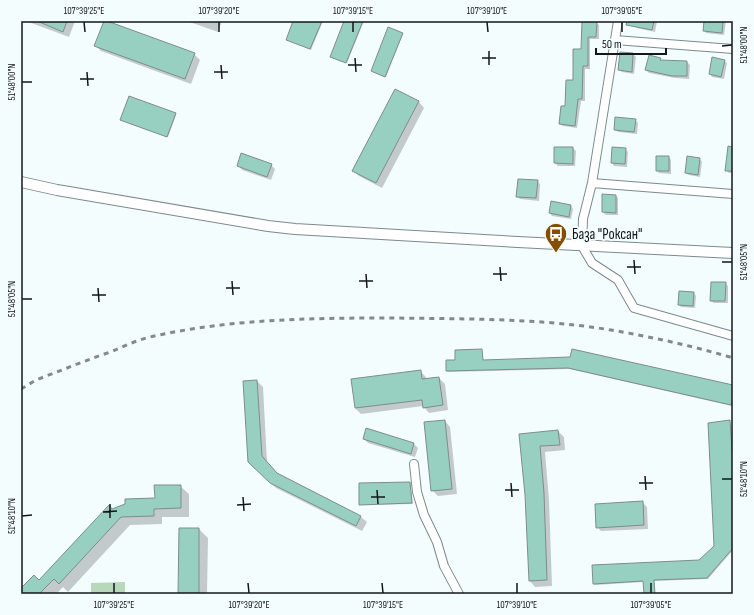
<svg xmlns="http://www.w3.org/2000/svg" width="754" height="615" font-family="'Sofia Sans Condensed',sans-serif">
  <rect width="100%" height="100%" fill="#f4fdfe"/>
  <!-- green -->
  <path fill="#b8d8bb" d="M125 582V594H91V583Z"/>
  <!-- shadow -->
  <path fill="#0003" d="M26 21H75L69 37Z
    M187 21H222L218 32Z
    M294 21H323L311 50 288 40Z
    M345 21H364L347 63 332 58Z
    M636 21H657L655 32 637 28 635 26Z
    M705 21H726L724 35 706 33 704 30Z
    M583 22H596L599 25V39H590V69H585V101H581L577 128 563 126 560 124 574 81 582 50Z
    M402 33 403 34 386 77 373 72 372 71Z
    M96 46 194 54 200 60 191 84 101 51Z
    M621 53 633 54 636 57 634 74 622 72 619 70Z
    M660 59 663 61 687 62 690 65 689 79 675 78 649 73 646 70Z
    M724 61 727 63 724 79 712 77 710 74Z
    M396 90 419 102 424 108 382 188 359 176 353 170Z
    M175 114 176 115 168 137 123 121Z
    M635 120 638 123 637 134 618 132 615 129Z
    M555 148H573L576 151 575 166H558L555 163Z
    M625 149 628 152 627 167 614 166 612 163Z
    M733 156V173H729L726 170Z
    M669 157 671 160V174L659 173 657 171Z
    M700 159 702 162 700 177 689 175 686 173Z
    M238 165H271L275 169 271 180 242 170Z
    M537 181 540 184 539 201 520 199 517 196Z
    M616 196 618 198V215H606L603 212Z
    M571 206 573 209 571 219 552 216 550 213Z
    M725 283 728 286V303H714L711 301Z
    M694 293 696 296 695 308 681 307 679 305Z
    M482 350 483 361 571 358 733 386V400L732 406 570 369 448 372 447 371V361H456Z
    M420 371 426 377V380L439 378 445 384 448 410 429 413 423 406 361 414 355 408Z
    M257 381 263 387 267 462 278 474 361 517 367 522 362 531 276 488 249 461Z
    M445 421 450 427 457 494 438 496 432 490Z
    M730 421 733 455V550L708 579 654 581 655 594H645L644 582 595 585 594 584 700 561 715 546 709 423Z
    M558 431 564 437 565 450 545 452 549 500 552 586 535 587 530 581 526 495 520 435Z
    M364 439 414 444 418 448 415 457 368 443Z
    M410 483 413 504 362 505 360 504Z
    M180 486 189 494V517H162V524L130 525 68 592 63 587 56 594H21V589L39 582 112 510 156 499Z
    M643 503 647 507 648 529 601 531 597 527Z
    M199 529 208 538 207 594H179Z"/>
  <!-- building -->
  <path fill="#97d0c1" stroke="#7f8d89" d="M37 21H67L63 32Z
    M104 21H107L195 53 185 79 94 46Z
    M293 21H322L310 49 286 40Z
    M344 21H363L346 63 330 57Z
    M582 21H597L596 37H588V66H583L582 99H578L575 126 559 124 561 106H565L566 80H573V49H581Z
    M627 21H654L652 30 626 25Z
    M704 21H723L722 33 703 31Z
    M388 27 403 33 385 77 371 71Z
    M620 52 633 53 632 72 618 70Z
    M649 55 661 58 660 60 687 61V76H672L645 70Z
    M712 57 725 60 721 77 709 74Z
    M395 89 419 101 376 183 352 171Z
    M129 96 176 113 167 137 120 120Z
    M615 117 636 119 634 132 614 130Z
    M728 146 733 147V171H725Z
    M554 147H573V164L554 163Z
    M612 147 626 148 625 164 611 163Z
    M241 153 272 164 267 177 237 166Z
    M656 156H669V171H656Z
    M687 156 700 158 698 175 685 173Z
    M518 179 538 180 536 198 516 197Z
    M602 194 616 195V213L602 212Z
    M551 201 571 205 569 217 549 213Z
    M711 282H726L725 301H710Z
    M679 291 694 292 693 306 678 305Z
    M482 349 483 360 570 357 572 349 733 385V396L731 405 568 368 446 371V360H455V350Z
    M421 370 422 379 439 377 443 405 423 408 422 400 355 408 351 379Z
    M257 380 262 456 277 473 361 516 356 526 270 483 248 462 243 381Z
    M445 420 452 489 431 491 424 422Z
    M730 420 733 464V548L707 578 654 580 655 594H644L643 581 593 584 592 565 699 560 714 546 708 423Z
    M366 428 414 443 411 454 363 439Z
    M558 430 560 445 540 446 544 493 547 580 529 581 525 495 519 434Z
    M410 482 412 503 359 505V483Z
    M154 485H181V508L154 509V516L121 517 59 584 54 579 39 594H21V588L34 575 39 580 109 505 112 509 125 504V499L155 498Z
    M643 501 644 525 596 528 595 504Z
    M179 528H199V594H178Z"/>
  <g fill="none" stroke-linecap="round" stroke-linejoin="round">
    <!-- minor casing -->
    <g stroke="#7c8a8c" stroke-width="10">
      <path id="minor" d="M618 21 592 183 583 219 582 246 592 263 618 280 634 308 733 336
        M615 40 733 49
        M592 183 733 194
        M414 464 417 492 424 515 437 542 444 566 459 594"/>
    </g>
    <!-- tertiary casing -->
    <g stroke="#7c8a8c" stroke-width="12">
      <path id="tertiary" d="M21 182 57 190 268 226 295 229 518 242 733 253"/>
    </g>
    <!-- minor -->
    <use href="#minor" stroke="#fff" stroke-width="8"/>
    <!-- tertiary -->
    <use href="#tertiary" stroke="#fff" stroke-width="10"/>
    <!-- rail -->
    <path stroke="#838a8b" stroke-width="3" stroke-dasharray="5 5" stroke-linecap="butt" d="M21 389 36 380C62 370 87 360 113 351 125 346 137 340 150 337 229 319 310 318 391 318 464 319 539 318 611 330 652 337 693 346 733 358"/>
  </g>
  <!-- ticks -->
  <path fill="none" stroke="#121718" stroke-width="1.5" d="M84 22 85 32M219 22V32M353 22V32M487 22 488 32M622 22V32M722 46 732 45M489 51V65M355 58 356 72M482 58H496M221 65 222 79M348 65H362M87 72 88 86M214 72H228M80 79H94M22 82H32M634 260 635 274M722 262H732M500 267 501 281M627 267H641M366 274 367 288M493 274H507M232 281 233 295M359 281H373M98 288 99 302M226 288H240M92 295H106M22 299H32M645 476 646 490M722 479H732M511 483 512 497M639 483H653M377 490 378 504M505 490H519M243 497 244 511M371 497H385M110 504V518M237 505 251 504M103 512 117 511M22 516 32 515M114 583V593M248 583 249 593M382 583 383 593M517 583V593M651 583V593"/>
  <!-- icons -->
  <defs>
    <g id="bus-pin" transform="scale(1.15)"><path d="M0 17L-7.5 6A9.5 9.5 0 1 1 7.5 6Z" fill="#854d00" stroke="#f4fdfe"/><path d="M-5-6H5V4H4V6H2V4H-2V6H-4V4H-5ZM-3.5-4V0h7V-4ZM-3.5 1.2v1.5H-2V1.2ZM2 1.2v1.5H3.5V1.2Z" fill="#fff"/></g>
  </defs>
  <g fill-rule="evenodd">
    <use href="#bus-pin" x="556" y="234"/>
  </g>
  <g text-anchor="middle" stroke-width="3.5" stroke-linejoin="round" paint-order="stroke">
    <!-- poi labels -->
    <g font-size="15" fill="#121718" stroke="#f4fdfe" text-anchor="start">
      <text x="572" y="239">База "Роксан"</text>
    </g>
  </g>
  <!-- border -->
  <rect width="754" height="615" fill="none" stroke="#f4fdfe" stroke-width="44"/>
  <!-- scale -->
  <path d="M596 48v6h70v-6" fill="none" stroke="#121718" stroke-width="2"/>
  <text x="602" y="48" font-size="12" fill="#121718" stroke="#f4fdfe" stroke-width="3" paint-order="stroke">50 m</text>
  <rect x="22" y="22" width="710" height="571" fill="none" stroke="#121718" stroke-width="1.5"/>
  <g font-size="10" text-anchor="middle" fill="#121718">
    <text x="84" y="14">107°39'25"E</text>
    <text x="219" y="14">107°39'20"E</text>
    <text x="353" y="14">107°39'15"E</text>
    <text x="487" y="14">107°39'10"E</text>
    <text x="622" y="14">107°39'05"E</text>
    <text transform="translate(743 45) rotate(-90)" y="4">51°48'00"N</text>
    <text transform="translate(11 82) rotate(-90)" y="4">51°48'00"N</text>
    <text transform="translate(743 262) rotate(-90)" y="4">51°48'05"N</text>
    <text transform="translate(11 299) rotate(-90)" y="4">51°48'05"N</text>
    <text transform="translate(743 479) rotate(-90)" y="4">51°48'10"N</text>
    <text transform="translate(11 516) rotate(-90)" y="4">51°48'10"N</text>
    <text x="114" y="608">107°39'25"E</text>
    <text x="249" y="608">107°39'20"E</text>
    <text x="383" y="608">107°39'15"E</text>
    <text x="517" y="608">107°39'10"E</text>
    <text x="651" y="608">107°39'05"E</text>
  </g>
</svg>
